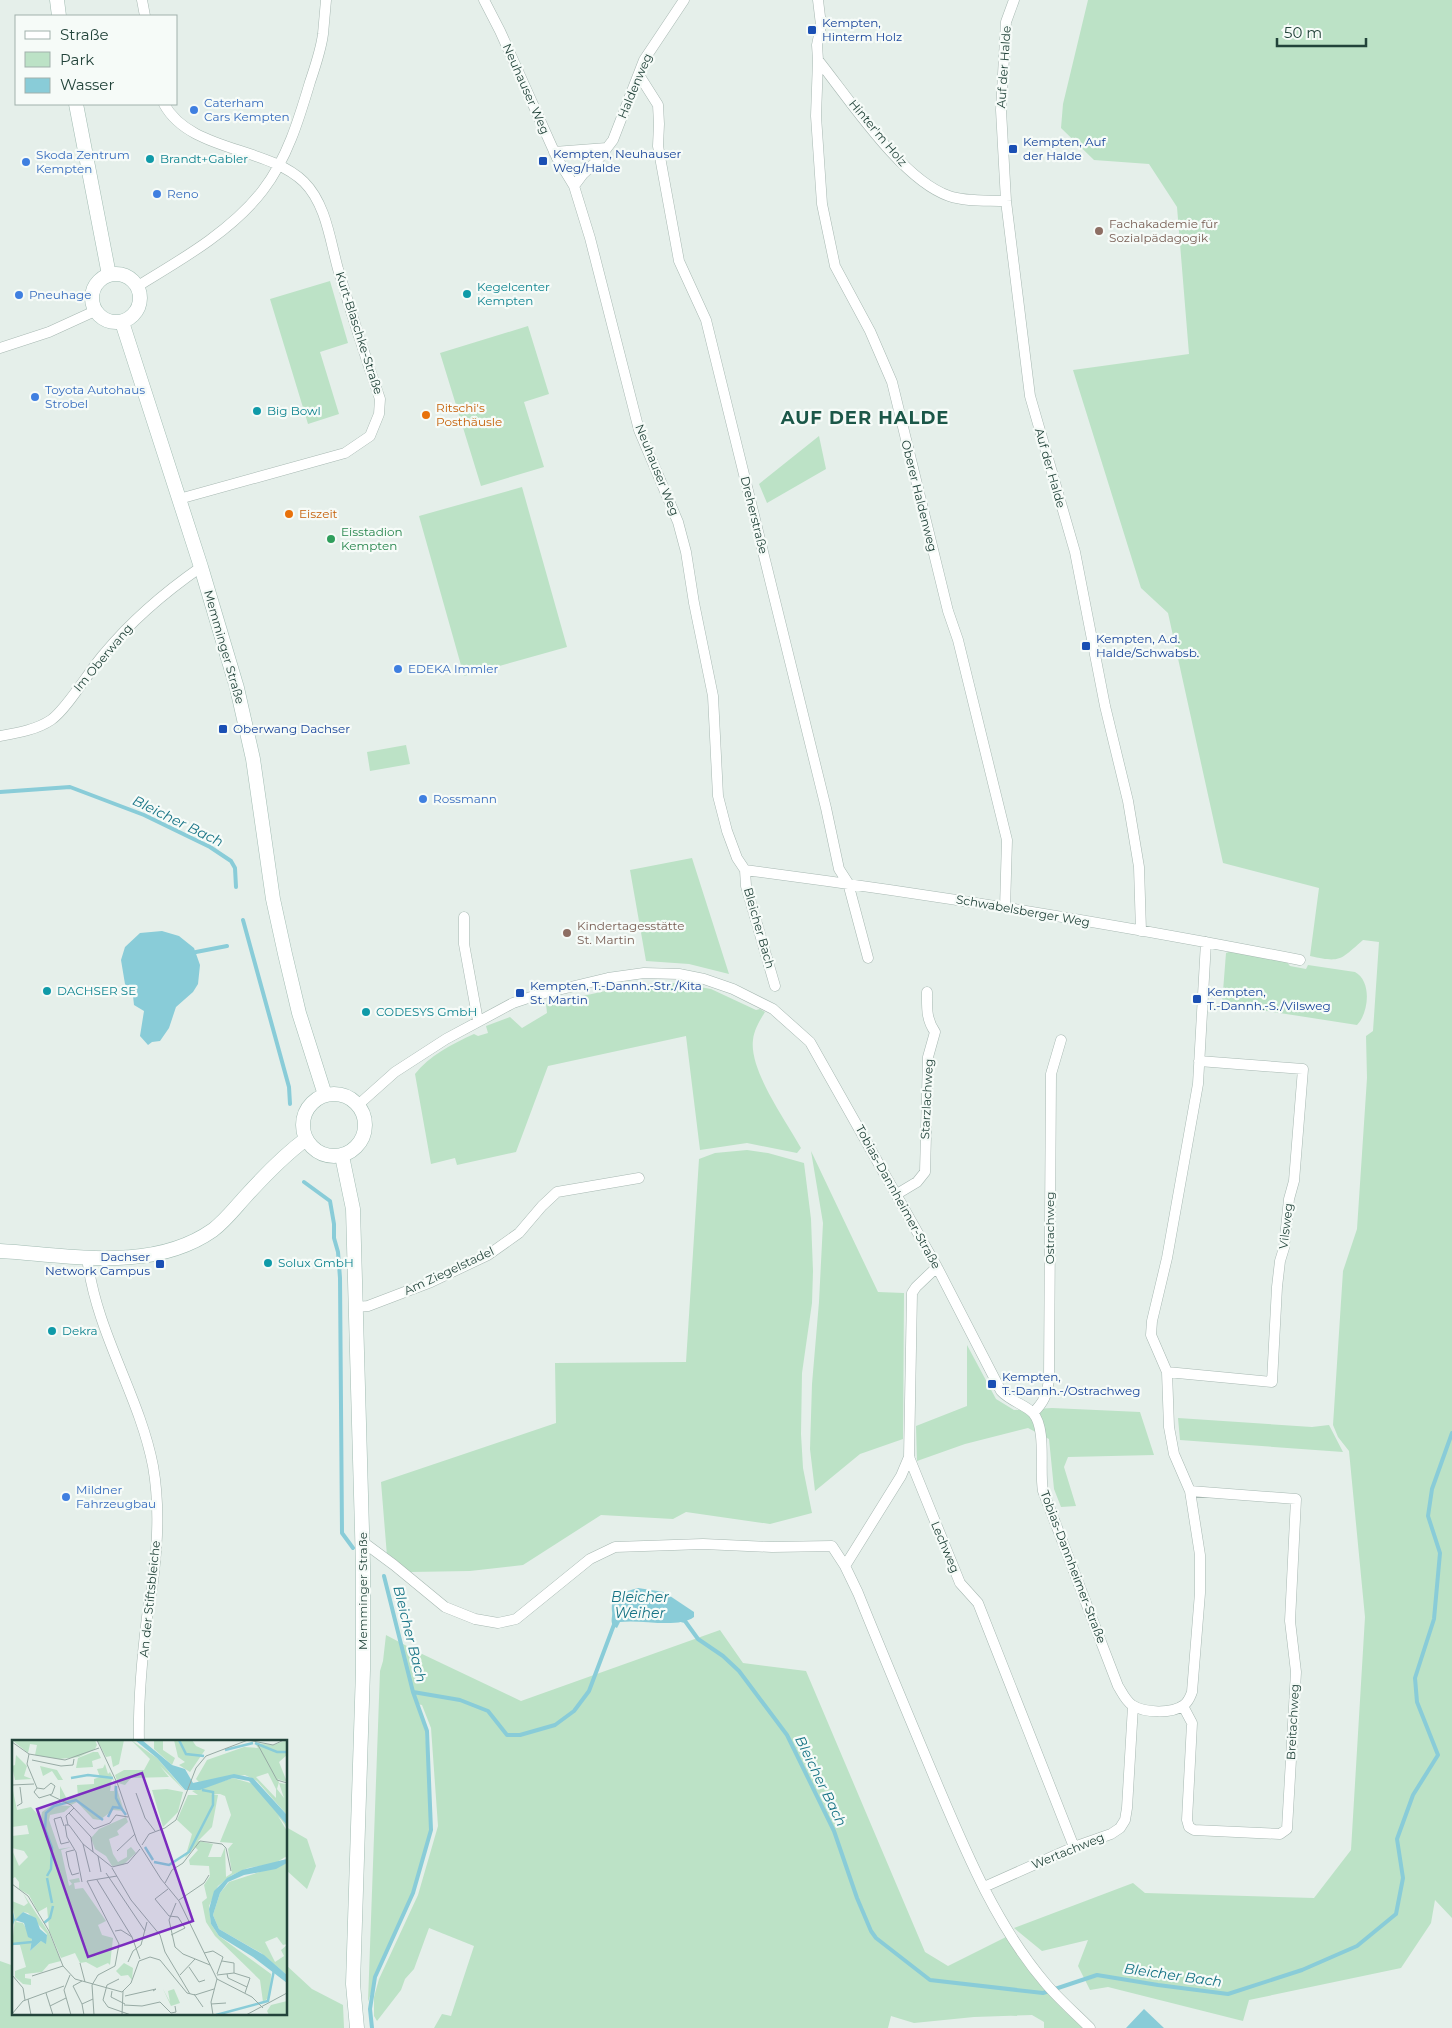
<svg xmlns="http://www.w3.org/2000/svg" width="1452" height="2028" font-family="Montserrat,sans-serif">
  <rect width="100%" height="100%" fill="#e5efea"/>
  <!-- green -->
  <path fill="#bce2c6" d="M1088 0H1452V1918L1435 1900 1431 1923 1401 1968 1249 2000 1243 2021 1108 1987 1090 1990 1078 1966 1088 1940 1042 1951 1014 1928 1133 1883 1145 1893 1314 1898 1351 1850 1365 1617 1349 1451 1338 1437 1333 1425 1343 1271 1357 1229 1367 1078 1366 1036 1373 1031 1379 942 1363 940C1340 960 1341 963 1310 956L1319 888 1223 863 1168 613 1141 588 1073 370 1189 354 1177 207 1149 164 1094 160 1061 128 1063 104Z
    M330 281 348 343 320 352 339 414 308 424 270 299Z
    M528 326 549 394 524 402 544 467 481 486 440 353Z
    M819 436 826 469 767 503 759 484Z
    M522 487 567 647 464 676 419 516Z
    M406 745 410 764 370 771 367 752Z
    M692 858 729 974 689 964 646 961 630 870Z
    M1231 951 1286 961 1290 966 1306 969 1308 965 1355 972C1372 981 1369 1013 1357 1025L1222 1004 1226 953Z
    M677 983 711 989 756 1010 760 1009 765 1012C760 1020 754 1030 753 1040 749 1070 786 1121 801 1148L797 1153 747 1143 700 1150 686 1036 548 1066 516 1152 457 1165 455 1158 431 1164 415 1074C429 1056 452 1044 474 1034L478 1036 488 1033 486 1026 510 1017 522 1028 547 1013 546 1004 633 985Z
    M747 1150 768 1153 804 1163 811 1219 813 1271 812 1303 802 1373 801 1434 803 1468 812 1513 770 1524 686 1512 673 1519 601 1515 523 1565 470 1571 410 1572 387 1556 381 1482 556 1423 555 1363 686 1362 699 1159 715 1153Z
    M811 1151 878 1292 904 1293 903 1439 860 1454 815 1491 810 1449 812 1384 819 1302 823 1223Z
    M967 1345 996 1399 1014 1410 1052 1408 1140 1412 1154 1455 1068 1457 1064 1467 1076 1506 1061 1507 1054 1489 1049 1439 1028 1428 965 1444 917 1461 916 1426 967 1406Z
    M1178 1418 1312 1427 1329 1425 1343 1452 1180 1440Z
    M720 1630 743 1663 806 1671 925 1952 948 1966 1006 1937C1028 1970 1052 2004 1085 2028H1044V2022L1032 2015 974 2017 914 2023 891 2016 888 2028H434L442 2014 451 2016 474 1946 429 1928 414 1969 405 1979 401 1990 377 2021 374 2016V1997L379 1979 418 1895 438 1826 431 1728 422 1705 417 1704 425 1730 432 1825 414 1894 376 1978 368 2002 380 1671 383 1661 386 1635 420 1653 521 1701Z
    M286 1827 307 1839 316 1866 307 1889 286 1870Z
    M0 1961 14 1966V2014H286V1965L312 1989 343 2005 344 2028H0Z"/>
  <!-- water -->
  <path fill="#89ccd8" d="M162 931 179 936 194 948 200 965 198 984 193 992 176 1007 169 1028 160 1041 152 1042 148 1045 140 1036 144 1011 134 1005 133 996 125 984 121 960 125 947 140 933Z
    M638 1588 664 1592 694 1612V1617C677 1629 642 1619 620 1622L617 1628 613 1626C610 1620 613 1617 612 1611 610 1594 625 1592 638 1588Z
    M1144 2009 1164 2028H1126Z"/>
  <g fill="none" stroke-linecap="round" stroke-linejoin="round">
    <!-- stream -->
    <path stroke="#89ccd8" stroke-width="4" d="M0 792 70 787 144 815 210 847 231 861 235 868 236 887
      M243 920 289 1087 290 1104
      M196 952 227 946
      M304 1182 330 1201 334 1224V1238L338 1252 340 1278 342 1533 353 1548
      M384 1576 413 1692 460 1700 488 1711 507 1735H520L555 1725 574 1711 589 1691 615 1622
      M681 1620 685 1621 698 1639 723 1656 739 1671 787 1735 834 1831 857 1898 871 1931 876 1938 930 1980 1043 1993 1097 1975 1158 1985 1228 1994 1302 1970 1357 1946 1396 1914 1403 1878 1397 1839 1413 1795 1438 1755 1417 1702 1415 1678 1434 1619 1440 1553 1428 1516 1432 1489 1452 1433
      M372 2028 370 2009 375 1977 413 1893 431 1830 427 1731 413 1692"/>
    <!-- street casing -->
    <g stroke="#a7b8b2" stroke-width="11">
      <path id="street" d="M142 0 145 16
        M484 0 500 31 557 158 574 186 590 238 639 430 678 522 686 552 694 603 713 696 718 796 727 831 737 858 745 870 746 886 775 986
        M818 0 821 25 817 45 818 60C850 100 902 180 949 196 966 202 988 200 1006 201
        M1014 0 1006 22 1001 110 1006 201 1030 396 1075 552 1105 706 1128 801 1139 867 1141 931
        M818 60 816 116 822 204 835 266 870 331 892 382 948 611 958 640 1007 840 1005 908
        M639 75 658 105 659 124 658 146 679 261 706 320 826 808 839 869 848 883 868 958
        M164 104C190 152 267 146 304 182 326 204 330 240 338 269 351 312 365 356 380 399L379 414 370 436 345 453 179 499
        M554 152 607 148
        M574 186 583 174 597 161 613 140 644 60 684 0
        M136 287C179 261 232 231 263 190 287 159 299 119 310 82 315 67 321 50 323 34 324 23 325 11 326 0
        M0 348 49 332 95 311
        M0 736C17 733 36 730 51 720 67 709 89 671 104 654 132 620 165 592 201 567
        M745 870C931 894 1116 924 1300 960
        M464 917V944L478 1021
        M358 1105 395 1072 446 1039 513 1003 537 995 608 978 644 973 679 974 704 979 733 989 773 1009 810 1042 937 1267 1001 1391C1010 1401 1026 1405 1033 1413 1047 1429 1039 1470 1043 1491L1118 1686C1122 1692 1125 1700 1132 1705 1144 1713 1172 1714 1184 1705 1189 1701 1190 1697 1192 1692L1200 1593V1555L1190 1491 1174 1454 1169 1427 1167 1372 1151 1335 1152 1321 1167 1258 1198 1084 1206 942
        M897 1194 917 1182 925 1172 928 1057 935 1032C926 1019 927 1008 927 992
        M87 1257C96 1333 139 1394 153 1466 159 1500 158 1538 154 1572 153 1587 149 1602 147 1617 142 1658 138 1701 139 1742
        M937 1267 916 1287 912 1293 909 1457 960 1583 978 1603 1074 1847
        M357 1307 368 1306 431 1282 488 1255 519 1233 542 1206 557 1192 639 1178
        M1167 1372 1272 1382 1277 1287 1280 1261 1284 1248 1289 1199 1294 1181 1303 1069 1199 1061
        M1033 1413C1044 1402 1047 1395 1049 1379L1051 1074 1061 1040
        M363 1542 394 1565 445 1607 475 1619 498 1623 516 1619 590 1559 615 1547 703 1544 772 1547 832 1546 845 1566 858 1593C883 1655 909 1717 935 1779 965 1850 996 1926 1047 1985 1060 2000 1076 2014 1090 2028
        M845 1566 901 1476 909 1457
        M1183 1706 1192 1723 1187 1820 1189 1827 1194 1830 1280 1834 1287 1829 1296 1672 1290 1621 1296 1499 1190 1491
        M984 1887 1074 1847 1111 1834 1120 1828 1125 1820 1127 1808 1133 1706"/>
    </g>
    <!-- secondary casing -->
    <g stroke="#a2bcb3" stroke-width="15">
      <path id="secondary" d="M57 0 59 16
        M76 104 109 275
        M92 298a24 24 0 1 1 48 0a24 24 0 1 1-48 0Z
        M122 322 201 567 237 688 253 759 273 899 285 954 299 1013 325 1095
        M303 1125a31 31 0 1 1 62 0a31 31 0 1 1-62 0Z
        M342 1156 353 1209 363 1566V1670L353 1984 357 2028
        M0 1251C69 1255 152 1273 213 1230 225 1221 235 1208 245 1197 264 1176 283 1156 306 1139"/>
    </g>
    <!-- street -->
    <use href="#street" stroke="#fff" stroke-width="10"/>
    <!-- secondary -->
    <use href="#secondary" stroke="#fff" stroke-width="14"/>
  </g>
  <!-- markers -->
  <g fill="#1a4fb4" stroke="#f6fbf8" stroke-width="2">
    <rect x="807" y="25" width="10" height="10" rx="2.5"/>
    <rect x="1008" y="144" width="10" height="10" rx="2.5"/>
    <rect x="538" y="156" width="10" height="10" rx="2.5"/>
    <rect x="1081" y="641" width="10" height="10" rx="2.5"/>
    <rect x="218" y="724" width="10" height="10" rx="2.5"/>
    <rect x="515" y="988" width="10" height="10" rx="2.5"/>
    <rect x="1192" y="994" width="10" height="10" rx="2.5"/>
    <rect x="155" y="1259" width="10" height="10" rx="2.5"/>
    <rect x="987" y="1379" width="10" height="10" rx="2.5"/>
  </g>
  <g fill="#3f7fe0" stroke="#f6fbf8" stroke-width="2">
    <circle cx="194" cy="110" r="5"/>
    <circle cx="26" cy="162" r="5"/>
    <circle cx="157" cy="194" r="5"/>
    <circle cx="19" cy="295" r="5"/>
    <circle cx="35" cy="397" r="5"/>
    <circle cx="398" cy="669" r="5"/>
    <circle cx="423" cy="799" r="5"/>
    <circle cx="66" cy="1497" r="5"/>
  </g>
  <g fill="#0f9aa8" stroke="#f6fbf8" stroke-width="2">
    <circle cx="150" cy="159" r="5"/>
    <circle cx="467" cy="294" r="5"/>
    <circle cx="257" cy="411" r="5"/>
    <circle cx="47" cy="991" r="5"/>
    <circle cx="366" cy="1012" r="5"/>
    <circle cx="268" cy="1263" r="5"/>
    <circle cx="52" cy="1331" r="5"/>
  </g>
  <g fill="#8d6e63" stroke="#f6fbf8" stroke-width="2">
    <circle cx="1099" cy="231" r="5"/>
    <circle cx="567" cy="933" r="5"/>
  </g>
  <g fill="#e8710a" stroke="#f6fbf8" stroke-width="2">
    <circle cx="426" cy="415" r="5"/>
    <circle cx="289" cy="514" r="5"/>
  </g>
  <circle fill="#2e9e5b" stroke="#f6fbf8" stroke-width="2" cx="331" cy="539" r="5"/>
  <g text-anchor="middle" stroke-width="4.5" stroke-linejoin="round" paint-order="stroke">
    <!-- transit labels -->
    <g font-size="12" fill="#164399" stroke="#f6fbf8" text-anchor="start">
      <text x="822" y="27">Kempten,<tspan x="822" dy="14">Hinterm Holz</tspan></text>
      <text x="1023" y="146">Kempten, Auf<tspan x="1023" dy="14">der Halde</tspan></text>
      <text x="553" y="158">Kempten, Neuhauser<tspan x="553" dy="14">Weg/Halde</tspan></text>
      <text x="1096" y="643">Kempten, A.d.<tspan x="1096" dy="14">Halde/Schwabsb.</tspan></text>
      <text x="233" y="733">Oberwang Dachser</text>
      <text x="530" y="990">Kempten, T.-Dannh.-Str./Kita<tspan x="530" dy="14">St. Martin</tspan></text>
      <text x="1207" y="996">Kempten,<tspan x="1207" dy="14">T.-Dannh.-S./Vilsweg</tspan></text>
      <text x="150" y="1261" text-anchor="end">Dachser<tspan x="150" dy="14">Network Campus</tspan></text>
      <text x="1002" y="1381">Kempten,<tspan x="1002" dy="14">T.-Dannh.-/Ostrachweg</tspan></text>
    </g>
    <!-- street labels -->
    <g font-size="12" fill="#22433a" stroke="#f6fbf8">
      <text transform="translate(1004 67) rotate(-86)" y="4">Auf der Halde</text>
      <text transform="translate(635 86) rotate(-67)" y="4">Haldenweg</text>
      <text transform="translate(526 89) rotate(66)" y="4">Neuhauser Weg</text>
      <text transform="translate(878 133) rotate(50)" y="4">Hinter'm Holz</text>
      <text transform="translate(359 333) rotate(72)" y="4">Kurt-Blaschke-Straße</text>
      <text transform="translate(1050 468) rotate(74)" y="4">Auf der Halde</text>
      <text transform="translate(657 470) rotate(68)" y="4">Neuhauser Weg</text>
      <text transform="translate(919 496) rotate(76)" y="4">Oberer Haldenweg</text>
      <text transform="translate(754 515) rotate(76)" y="4">Dreherstraße</text>
      <text transform="translate(224 647) rotate(74)" y="4">Memminger Straße</text>
      <text transform="translate(103 658) rotate(-50)" y="4">Im Oberwang</text>
      <text transform="translate(1023 911) rotate(10)" y="4">Schwabelsberger Weg</text>
      <text transform="translate(759 928) rotate(74)" y="4">Bleicher Bach</text>
      <text transform="translate(927 1099) rotate(-87)" y="4">Starzlachweg</text>
      <text transform="translate(898 1197) rotate(61)" y="4">Tobias-Dannheimer-Straße</text>
      <text transform="translate(1286 1226) rotate(-83)" y="4">Vilsweg</text>
      <text transform="translate(1050 1228) rotate(-90)" y="4">Ostrachweg</text>
      <text transform="translate(449 1271) rotate(-25)" y="4">Am Ziegelstadel</text>
      <text transform="translate(945 1547) rotate(67)" y="4">Lechweg</text>
      <text transform="translate(1073 1567) rotate(69)" y="4">Tobias-Dannheimer-Straße</text>
      <text transform="translate(363 1591) rotate(-90)" y="4">Memminger Straße</text>
      <text transform="translate(150 1599) rotate(-84)" y="4">An der Stiftsbleiche</text>
      <text transform="translate(1293 1722) rotate(-87)" y="4">Breitachweg</text>
      <text transform="translate(1068 1851) rotate(-22)" y="4">Wertachweg</text>
    </g>
    <!-- shop labels -->
    <g font-size="12" fill="#366cbe" stroke="#f6fbf8" text-anchor="start">
      <text x="204" y="107">Caterham<tspan x="204" dy="14">Cars Kempten</tspan></text>
      <text x="36" y="159">Skoda Zentrum<tspan x="36" dy="14">Kempten</tspan></text>
      <text x="167" y="198">Reno</text>
      <text x="29" y="299">Pneuhage</text>
      <text x="45" y="394">Toyota Autohaus<tspan x="45" dy="14">Strobel</tspan></text>
      <text x="408" y="673">EDEKA Immler</text>
      <text x="433" y="803">Rossmann</text>
      <text x="76" y="1494">Mildner<tspan x="76" dy="14">Fahrzeugbau</tspan></text>
    </g>
    <!-- culture labels -->
    <g font-size="12" fill="#0d838f" stroke="#f6fbf8" text-anchor="start">
      <text x="160" y="163">Brandt+Gabler</text>
      <text x="477" y="291">Kegelcenter<tspan x="477" dy="14">Kempten</tspan></text>
      <text x="267" y="415">Big Bowl</text>
      <text x="57" y="995">DACHSER SE</text>
      <text x="376" y="1016">CODESYS GmbH</text>
      <text x="278" y="1267">Solux GmbH</text>
      <text x="62" y="1335">Dekra</text>
    </g>
    <!-- education labels -->
    <g font-size="12" fill="#785e54" stroke="#f6fbf8" text-anchor="start">
      <text x="1109" y="228">Fachakademie für<tspan x="1109" dy="14">Sozialpädagogik</tspan></text>
      <text x="577" y="930">Kindertagesstätte<tspan x="577" dy="14">St. Martin</tspan></text>
    </g>
    <!-- food labels -->
    <g font-size="12" fill="#c56008" stroke="#f6fbf8" text-anchor="start">
      <text x="436" y="412">Ritschi's<tspan x="436" dy="14">Posthäusle</tspan></text>
      <text x="299" y="518">Eiszeit</text>
    </g>
    <!-- leisure labels -->
    <g font-size="12" fill="#27864d" stroke="#f6fbf8" text-anchor="start">
      <text x="341" y="536">Eisstadion<tspan x="341" dy="14">Kempten</tspan></text>
    </g>
    <!-- water labels -->
    <g font-size="14" font-style="italic" fill="#167385" stroke="#f6fbf8">
      <text transform="translate(178 821) rotate(26)" y="5">Bleicher Bach</text>
      <text x="640" y="1602">Bleicher<tspan x="640" dy="16">Weiher</tspan></text>
      <text transform="translate(410 1634) rotate(76)" y="5">Bleicher Bach</text>
      <text transform="translate(821 1781) rotate(64)" y="5">Bleicher Bach</text>
      <text transform="translate(1173 1975) rotate(8)" y="5">Bleicher Bach</text>
    </g>
    <!-- district labels -->
    <g font-size="18" font-weight="bold" letter-spacing="1" fill="#1b5748" stroke="#f6fbf8">
      <text x="865" y="424">AUF DER HALDE</text>
    </g>
  </g>
  <!-- overview -->
  <g transform="translate(12 1740)">
    <rect width="275" height="275" fill="#e5efea"/>
    <path d="M0 0H83L85 5 83 9 67 17 47 19 23 15 25 5 18 4 16 13ZM85 0H112L107 24 101 27 99 16 94 17ZM119 0 145 18 173 51 148 26 157 37 119 38 113 45 106 43 103 35 112 30H132L138 19ZM142 0H151V10L163 18 160 25 142 9ZM162 0H180L184 6 193 10 178 32 167 25 173 22 166 17ZM275 0V15L267 22 275 42 265 39 252 18 267 42 265 49 272 58 267 43 275 44V75L245 41 233 35 187 42 184 39 195 20 232 7 246 8 243 3 261 5ZM256 33 264 49V58L244 37ZM81 12H86L89 18 80 21 81 27 64 28 66 18ZM4 15 15 26 12 36 20 39 3 40 0 26 3 25ZM93 24 96 34 98 32 103 42 100 39 98 51H102L103 43 112 71 101 70 88 80 81 79 65 62 59 65 48 59V46L55 59 66 56 65 45 82 44V39L88 37 85 29 91 28ZM28 26 45 30 51 40H46L40 31 31 36ZM221 38 242 44 275 85V88L271 82 266 76 275 91V116L265 122 275 119 265 123 236 128 220 135 206 146 197 166 199 184 207 196 259 234 258 257 251 262 248 240 203 196 194 182 190 162 195 158 192 145 198 136 197 126 178 125 177 120 186 110 183 107 173 118 180 94 165 80 176 55H186L180 51ZM198 54H208L213 56 219 75 208 102 221 103 216 109 220 133 214 137 213 107 209 117H196L201 104 186 101 200 87 206 55ZM0 46 5 70 19 67 29 78 30 72 40 65 59 66 52 72 38 75 37 80 47 109 60 107 49 110 57 146 60 144 57 140 67 138 68 142 62 143 63 149 71 148 94 181 86 185 90 195 101 198 98 225 96 223 85 228 74 222 68 223 63 213 49 218 37 190 35 167 26 172 17 155 7 149V142L3 137 0 139V110L7 126 16 117 12 111 0 108V96L17 94 15 85 0 87ZM155 49 171 52 166 72 151 87 140 50ZM114 77 116 82 105 91 107 95 97 99 101 114 106 122 115 117V110L119 107 124 113 111 125 100 126 94 116 83 109 79 98 87 89ZM275 123V204L271 205 265 197 253 202 263 222 272 216 269 210 275 205V235L249 213 207 189 201 175 208 153 217 142ZM11 153 37 193 49 221 37 224 30 232 13 234V238L19 239V245L11 244 3 237V231L14 227 8 205H0L3 179 0 161 12 166 16 163ZM11 172 16 173 35 194 33 202 29 201 18 211 20 199 11 183 4 182ZM112 223 121 228 120 240 116 235 109 236 104 231ZM151 249 158 262 156 251 162 249 168 263 159 266ZM275 261V275H257L255 271 259 265Z" fill="#bce2c6" fill-rule="evenodd"/>
    <path d="M123 0H130L160 25 173 29 181 43 222 34 241 38 275 75V85L237 41 221 38 188 50H173L145 18ZM275 119V123L264 129 232 135 216 142 208 153 201 175 207 189 252 215 275 235V243L241 217 207 196 199 184 197 169 202 151 215 138 230 130ZM1 172 3 180 11 172 24 178 28 189 35 195 34 204 29 201 18 211 20 199 16 197 12 183 3 180 0 187Z" fill="#89ccd8"/>
    <path fill="none" stroke="#89ccd8" stroke-width="2.5" d="M167 0 174 14 192 16M243 3 265 12H275M213 10 241 3M59 38 76 35 101 38M104 46V58L109 68M96 77 101 67 109 68 114 75M133 107 141 120M142 122 157 125 177 112 201 65V52L190 50M35 136 39 129 40 108 33 89 34 73 42 66 64 60 91 80M35 138 40 163M32 183 38 178 41 166M0 204 20 202M204 275 256 261 262 230"/>
    <path fill="none" stroke="#97aaa4" stroke-width="1" d="M85 0 106 45 125 101 149 139 167 161 205 239 199 262 201 275M0 2 17 14 53 20 87 8M246 5 265 40 275 43M17 14 15 24 25 48 32 49 39 43 43 46 40 54 27 58 22 52 25 48M20 20 49 26 61 25 62 19M0 45 22 44M124 53 133 78 143 91M38 55 59 65 82 89 98 83 104 75 116 77M5 66 10 63 8 47M57 73 79 97 81 112M56 85 54 76 62 68M52 86 49 77 42 79 49 104 57 102M71 104 78 132M130 105 137 94 153 88 164 80 184 28 194 16 236 0 261 5 272 0M62 110 54 112 57 127 60 135 67 133M105 111 123 94M86 116 89 132M100 128 119 160 148 195 153 212 178 254M94 133 133 191M85 140 120 197M75 141 107 204 103 226 86 235 80 245 82 275M75 141 105 136M70 142 64 112 55 97 53 85H57L71 104 100 127 116 123 128 109M153 143 160 130 171 123 188 101 210 104 214 108 219 131M0 144 16 156 37 191 51 226 63 239 110 252 119 243 127 221 138 217 148 220 175 253 183 255 202 249M156 149 143 159 157 176M167 160 192 143 197 135M164 163 157 180 163 207 171 214 198 225M157 176 166 177 173 188 159 195M103 191 109 190 120 197 128 219M192 213 201 211 211 217M210 221 222 223V233M116 222 121 211 129 205 135 182M68 223 73 242M177 227 187 242 193 240M205 234 211 217M215 234 216 238 235 247M0 235 11 248 13 260M58 235 52 250 59 275M168 235 183 219M205 235 222 233 238 238 233 253M20 236 51 226M107 239 95 245 91 260 96 267 119 275M205 239 240 257 251 268M70 241 61 246 70 264M100 251 99 257 113 264M34 253 41 275M182 254 191 267M113 256 144 249 141 251M16 259 19 275M199 264 214 263M112 265 130 266 148 262 159 273 164 272 163 266M38 266 54 258M0 274 11 261 52 246M72 275 70 264 81 259M110 275 111 251M234 275 275 253"/>
    <path fill="#7b2cbf" fill-opacity="0.15" stroke="#7b2cbf" stroke-width="2.5" d="M130 33 181 181 76 217 25 69Z"/>
    <rect width="275" height="275" fill="none" stroke="#22433a" stroke-width="2.5"/>
  </g>
  <!-- legend -->
  <rect x="15" y="15" width="162" height="90" fill="#f6fbf8" stroke="#a1b1ac"/>
  <rect x="25" y="31" width="25" height="8" fill="#ffffff" stroke="#a1b1ac"/>
  <text x="60" y="40" font-size="15" fill="#22433a">Straße</text>
  <rect x="25" y="52" width="25" height="15" fill="#bce2c6" stroke="#a1b1ac"/>
  <text x="60" y="65" font-size="15" fill="#22433a">Park</text>
  <rect x="25" y="78" width="25" height="15" fill="#89ccd8" stroke="#a1b1ac"/>
  <text x="60" y="90" font-size="15" fill="#22433a">Wasser</text>
  <!-- scale -->
  <path d="M1277 38v8h89v-8" fill="none" stroke="#22433a" stroke-width="2.5"/>
  <text x="1284" y="38" font-size="15" fill="#22433a" stroke="#f6fbf8" stroke-width="4" paint-order="stroke">50 m</text>
</svg>
